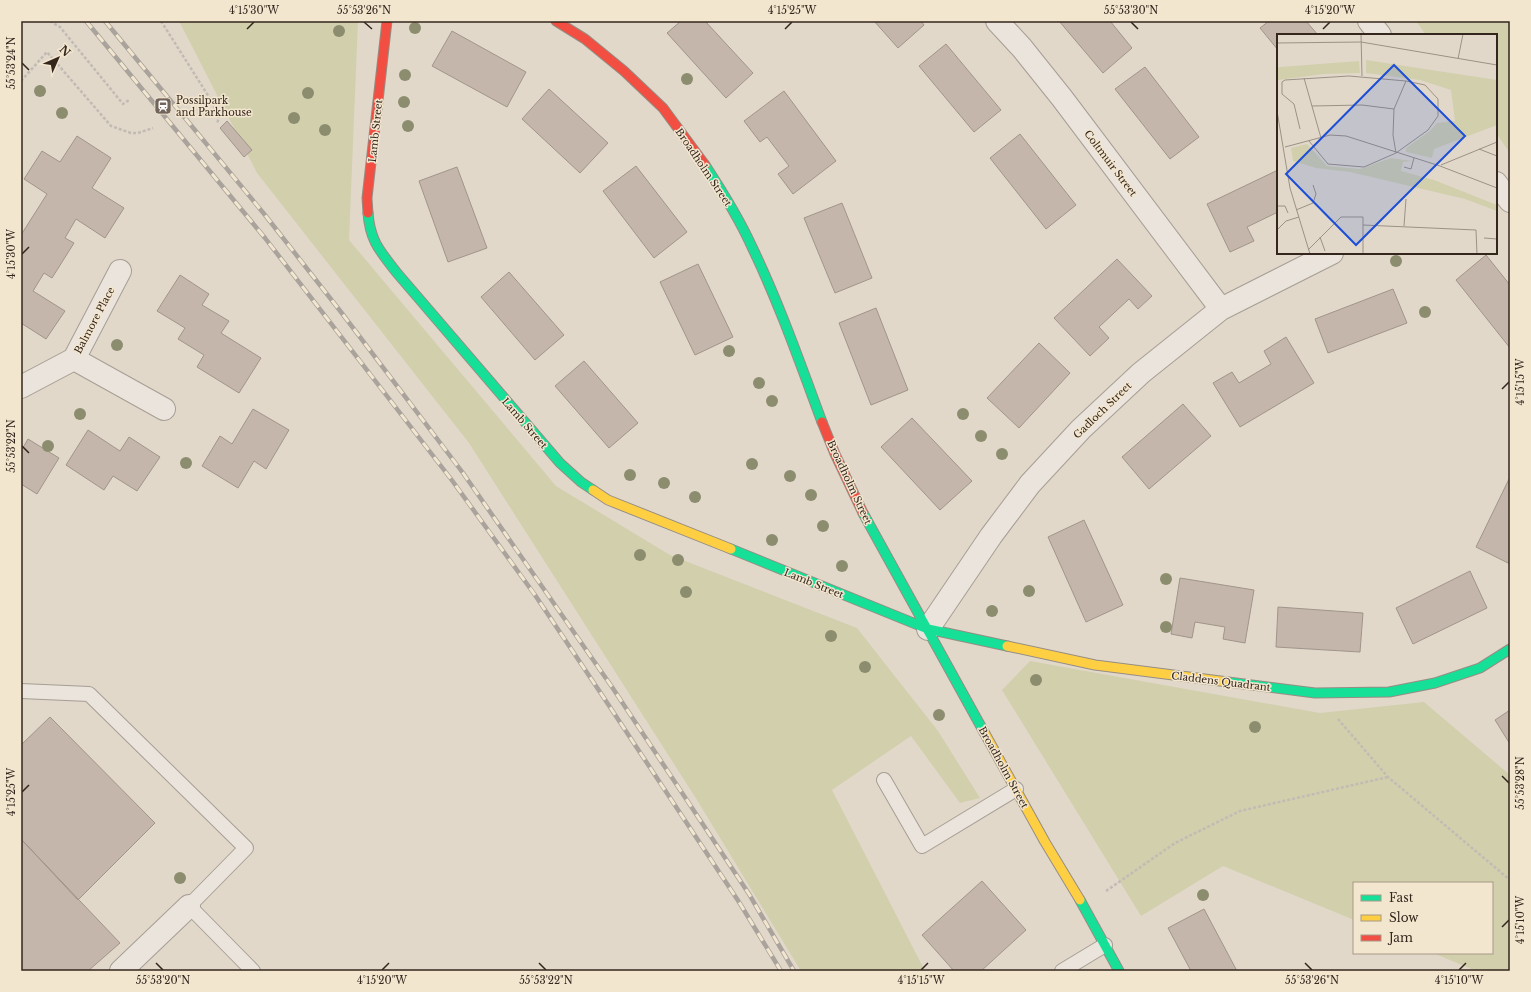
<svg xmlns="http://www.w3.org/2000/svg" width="1531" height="992" font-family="'Libre Baskerville',serif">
  <rect width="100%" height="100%" fill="#e1d8ca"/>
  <!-- green -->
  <path fill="#d2cfad" d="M179 21H358L349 240 556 486 670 555 857 628 938 731 980 798 960 803 911 736 832 790 925 971H801L697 800 469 443 257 173Z
    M1416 21H1510V153L1496 133V35H1426Z
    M1030 661 1320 713 1424 702 1510 775V971H1476L1433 953H1492V883H1354V920L1223 866 1141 916 1002 690Z"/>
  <!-- building -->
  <path fill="#c5b6ab" stroke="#a1948a" d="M681 21H705L753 73 726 98 667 33Z
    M874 21H921L924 25 898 48Z
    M1059 21H1110L1132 48 1103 73Z
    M1269 21H1306L1318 35H1278V50L1260 28Z
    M452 31 526 72 507 107 432 66Z
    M946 44 1001 110 974 132 919 66Z
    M1145 67 1199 137 1170 159 1115 89Z
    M549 89 608 143 580 173 522 119Z
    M784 91 836 161 793 194 778 174 789 166 767 137 760 142 744 121Z
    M227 121 252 150 244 157 220 128Z
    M1020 134 1076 205 1046 229 990 158Z
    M77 136 111 158 92 188 124 208 105 238 76 219 65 238 74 243 52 278 44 273 33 291 65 311 46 339 21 323V235L47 194 24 179 42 151 60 162Z
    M636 166 687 232 654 258 603 191Z
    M457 167 487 248 448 262 419 181Z
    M1278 170V212L1247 227 1254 241 1230 252 1207 204Z
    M842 203 872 278 835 293 804 218Z
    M1486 255 1510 285V348L1456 280Z
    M1117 259 1152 296 1138 309 1129 299 1099 327 1109 338 1090 356 1054 318Z
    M698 264 733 337 695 355 660 282Z
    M509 272 564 335 535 360 481 297Z
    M180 275 209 294 202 305 229 321 221 333 261 358 239 393 197 367 204 355 178 339 185 328 157 311Z
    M1393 289 1407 323 1328 353 1315 319Z
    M876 308 908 390 871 405 839 323Z
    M1286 337 1314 383 1240 427 1213 383 1232 372 1239 383 1271 364 1264 351Z
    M1039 343 1070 373 1019 428 987 398Z
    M584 361 638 423 609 448 555 386Z
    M1183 404 1211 436 1149 489 1122 457Z
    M253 409 289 430 266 469 254 461 238 488 202 466 220 436 232 444Z
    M912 418 972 481 940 510 881 447Z
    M88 430 120 451 129 437 160 457 137 491 113 476 104 490 66 465Z
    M28 439 59 458 37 494 21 484V451Z
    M1510 477V564L1476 547Z
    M1084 520 1123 605 1086 622 1048 537Z
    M1470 571 1487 608 1413 644 1396 608Z
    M1180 578 1254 590 1245 643 1223 639 1225 627 1195 622 1192 638 1171 634Z
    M1278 607 1363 613 1360 652 1276 647Z
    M1510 710V744L1495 720Z
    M50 717 155 823 78 900 21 839V745Z
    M21 839 120 943 88 971H21Z
    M982 881 1026 930 981 971H954L922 935Z
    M1204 909 1237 971H1191L1168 928Z"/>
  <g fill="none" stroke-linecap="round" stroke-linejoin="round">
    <!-- lane casing -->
    <g stroke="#a69e94" stroke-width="16">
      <path id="lane" d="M21 691 89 694 246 848 189 906 253 971
        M884 780 922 846 1016 789
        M1062 971 1105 945"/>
    </g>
    <!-- street casing -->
    <g stroke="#a69e94" stroke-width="24">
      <path id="street" d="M997 21 1022 48 1062 98 1221 309
        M1369 21 1380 35
        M1496 183 1510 201
        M74 359 164 409
        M21 387 74 359 120 271
        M928 629 991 536 1030 484 1081 429 1141 373 1221 309 1332 253
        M121 971 189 906"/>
    </g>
    <!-- fast casing -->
    <g stroke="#968d83" stroke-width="11">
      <path id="fast" d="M705 165C722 191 739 218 752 247 779 303 800 363 822 422
        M368 213C370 241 380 251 397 273L560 463 581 482 593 490
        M863 513 984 732
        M731 549 928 629 1007 646
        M1228 682 1315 693 1389 692 1435 683 1480 668 1510 649
        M1080 900 1119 971"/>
    </g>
    <!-- slow casing -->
    <g stroke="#968d83" stroke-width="11">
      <path id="slow" d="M593 490 608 500 731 549
        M1007 646 1095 665 1228 682
        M984 732 1045 842 1080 900"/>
    </g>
    <!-- jam casing -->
    <g stroke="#968d83" stroke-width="11">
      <path id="jam" d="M556 21 585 39 624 71 663 108 705 165
        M368 213 367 198 387 21
        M822 422 835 454 863 513"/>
    </g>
    <!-- path -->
    <path stroke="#c2bbb3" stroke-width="2.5" stroke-dasharray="3 2" stroke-linecap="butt" d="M50 21 60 27 123 104 129 100
      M161 21 209 97 219 117 217 124
      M21 81 47 52 111 126 131 133H138L153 128
      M1338 719 1388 777 1510 880
      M1106 891 1175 843 1240 811 1388 777"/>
    <!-- lane -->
    <use href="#lane" stroke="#eae4dc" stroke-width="14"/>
    <!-- street -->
    <use href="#street" stroke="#eae4dc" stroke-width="22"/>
    <!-- fast -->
    <use href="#fast" stroke="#16e098" stroke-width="9"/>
    <!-- slow -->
    <use href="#slow" stroke="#ffcf43" stroke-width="9"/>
    <!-- jam -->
    <use href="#jam" stroke="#f24e42" stroke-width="9"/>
    <!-- rail casing -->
    <g stroke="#a9a39c" stroke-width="4.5">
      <path id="rail" d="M86 21 265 238 451 479 535 595 600 692 739 902 781 971
        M105 21 265 215 341 312 463 473 612 687 749 894 794 971"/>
    </g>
    <!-- rail -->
    <use href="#rail" stroke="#f3e6cf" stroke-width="3" stroke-dasharray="9" stroke-linecap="butt"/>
  </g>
  <!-- trees -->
  <g fill="#8c8d6f">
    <circle cx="415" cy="28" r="6"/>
    <circle cx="339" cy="31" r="6"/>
    <circle cx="405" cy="75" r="6"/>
    <circle cx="687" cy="79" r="6"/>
    <circle cx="40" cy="91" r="6"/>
    <circle cx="308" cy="93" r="6"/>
    <circle cx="404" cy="102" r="6"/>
    <circle cx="62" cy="113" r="6"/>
    <circle cx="294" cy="118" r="6"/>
    <circle cx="408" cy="126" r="6"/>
    <circle cx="325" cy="130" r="6"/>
    <circle cx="1396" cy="261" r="6"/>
    <circle cx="1425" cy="312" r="6"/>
    <circle cx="117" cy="345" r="6"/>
    <circle cx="729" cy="351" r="6"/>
    <circle cx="759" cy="383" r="6"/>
    <circle cx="772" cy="401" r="6"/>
    <circle cx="80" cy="414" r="6"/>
    <circle cx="963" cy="414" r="6"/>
    <circle cx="981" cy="436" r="6"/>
    <circle cx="48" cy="446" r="6"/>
    <circle cx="1002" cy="454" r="6"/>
    <circle cx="186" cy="463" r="6"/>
    <circle cx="752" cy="464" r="6"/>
    <circle cx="630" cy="475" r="6"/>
    <circle cx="790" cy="476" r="6"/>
    <circle cx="664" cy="483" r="6"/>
    <circle cx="811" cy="495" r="6"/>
    <circle cx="695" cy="497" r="6"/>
    <circle cx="823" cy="526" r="6"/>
    <circle cx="772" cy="540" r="6"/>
    <circle cx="640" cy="555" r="6"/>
    <circle cx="678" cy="560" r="6"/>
    <circle cx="842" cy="566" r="6"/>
    <circle cx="1166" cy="579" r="6"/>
    <circle cx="1029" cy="591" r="6"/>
    <circle cx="686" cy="592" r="6"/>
    <circle cx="992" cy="611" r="6"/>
    <circle cx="1166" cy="627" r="6"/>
    <circle cx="831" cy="636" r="6"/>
    <circle cx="865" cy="667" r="6"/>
    <circle cx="1036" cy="680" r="6"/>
    <circle cx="939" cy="715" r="6"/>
    <circle cx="1255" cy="727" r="6"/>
    <circle cx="180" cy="878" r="6"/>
    <circle cx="1203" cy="895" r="6"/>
  </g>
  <!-- ticks -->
  <path fill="none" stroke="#34261d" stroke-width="1.5" d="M364 22 372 29M1131 22 1138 29M247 29 254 22M785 29 792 22M1323 29 1330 22M22 63 29 70M22 254 29 247M1502 389 1509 382M22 446 29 453M1502 776 1509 783M22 792 29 785M1502 927 1509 920M156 963 163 970M539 963 546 970M1305 963 1312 970M382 970 389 963M921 970 928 963M1459 970 1466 963"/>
  <!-- icons -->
  <defs>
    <g id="station-square" transform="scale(0.9)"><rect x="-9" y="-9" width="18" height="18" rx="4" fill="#71645a" stroke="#f3e6cf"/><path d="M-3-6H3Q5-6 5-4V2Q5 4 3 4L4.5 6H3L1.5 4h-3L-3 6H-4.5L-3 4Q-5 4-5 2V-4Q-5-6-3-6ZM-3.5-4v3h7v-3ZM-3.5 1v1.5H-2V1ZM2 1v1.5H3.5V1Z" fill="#fff"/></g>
  </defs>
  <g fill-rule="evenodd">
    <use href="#station-square" x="163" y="106"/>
  </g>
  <g text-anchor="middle" stroke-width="3" stroke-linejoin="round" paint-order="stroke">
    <!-- poi labels -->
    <g font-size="10" fill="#34261d" stroke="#f3e6cf" text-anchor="start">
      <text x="176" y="104">Possilpark<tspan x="176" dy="12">and Parkhouse</tspan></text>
    </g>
    <!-- street labels -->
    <g font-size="10" fill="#34261d" stroke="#f3e6cf">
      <text transform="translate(375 131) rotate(-84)" y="4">Lamb Street</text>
      <text transform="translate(1111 163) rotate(53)" y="4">Coltmuir Street</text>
      <text transform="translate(704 167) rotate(56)" y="4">Broadholm Street</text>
      <text transform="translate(94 320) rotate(-62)" y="4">Balmore Place</text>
      <text transform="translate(1102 410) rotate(-44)" y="4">Gadloch Street</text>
      <text transform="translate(525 423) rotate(49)" y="4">Lamb Street</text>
      <text transform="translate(850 482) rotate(65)" y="4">Broadholm Street</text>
      <text transform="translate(814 583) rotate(22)" y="4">Lamb Street</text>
      <text transform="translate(1221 681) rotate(7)" y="4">Claddens Quadrant</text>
      <text transform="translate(1004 767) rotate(61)" y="4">Broadholm Street</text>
    </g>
  </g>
  <!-- overview -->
  <g transform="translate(1277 34)">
    <rect width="220" height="220" fill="#e1d8ca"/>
    <path d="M89 26 220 46V91L157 115 155 124 129 118V114L153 97 160 89 178 87 174 56 143 46 89 39ZM82 27 83 39 47 40 1 46 0 44V34L3 33ZM30 110 50 132 83 135 114 124 135 127 126 128 124 137 157 146 220 171V177L188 165 73 138 39 134 16 127 14 114Z" fill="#d2cfad"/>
    <path fill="none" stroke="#9c9185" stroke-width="1" d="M84 0 85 42M0 9 84 8 220 31M181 25 186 0M27 44 44 104M35 72 85 71 117 75M0 77 13 154 33 220M23 95 17 70 5 60V48L8 46 72 42 129 47 148 51 161 65V82L151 96 119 119 87 133 51 130 32 107M8 113 53 101 69 102 163 132 220 154M202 115 220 122M119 119 116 101 117 75 129 47M164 131 220 108M127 133 134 135 137 124M0 172H8L11 179M19 176 36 169 39 160 36 151M86 191 199 196 200 220M127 192 129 165M0 196 9 187 22 183M43 203 48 217M207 204 220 205M31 216 64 183H86V220"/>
    <path fill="#1d4ed8" fill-opacity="0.15" stroke="#1d4ed8" stroke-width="2" d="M117 31 188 102 79 211 9 140Z"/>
    <rect width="220" height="220" fill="none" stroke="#34261d" stroke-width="2"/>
  </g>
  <!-- border -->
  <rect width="1531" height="992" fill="none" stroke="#f3e6cf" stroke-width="44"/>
  <!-- legend -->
  <rect x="1353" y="882" width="140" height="72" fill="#f3e6cf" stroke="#a79988"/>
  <rect x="1361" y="895" width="20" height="6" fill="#16e098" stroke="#a79988"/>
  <text x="1389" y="902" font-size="12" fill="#34261d">Fast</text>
  <rect x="1361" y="915" width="20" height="6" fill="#ffcf43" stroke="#a79988"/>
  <text x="1389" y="922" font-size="12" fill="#34261d">Slow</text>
  <rect x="1361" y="935" width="20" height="6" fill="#f24e42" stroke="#a79988"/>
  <text x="1389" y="942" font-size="12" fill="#34261d">Jam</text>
  <!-- north arrow -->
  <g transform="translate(58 58) rotate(45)" stroke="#f3e6cf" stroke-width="3" paint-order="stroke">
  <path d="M0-3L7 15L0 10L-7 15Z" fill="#34261d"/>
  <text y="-6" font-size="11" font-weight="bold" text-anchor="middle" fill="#34261d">N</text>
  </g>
  <rect x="22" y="22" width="1487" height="948" fill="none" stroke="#34261d" stroke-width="1.5"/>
  <g font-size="10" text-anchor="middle" fill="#34261d">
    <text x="254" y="14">4°15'30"W</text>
    <text x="364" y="14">55°53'26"N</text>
    <text x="792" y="14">4°15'25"W</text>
    <text x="1131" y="14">55°53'30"N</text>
    <text x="1330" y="14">4°15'20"W</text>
    <text transform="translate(11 63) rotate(-90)" y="4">55°53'24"N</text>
    <text transform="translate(11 254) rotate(-90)" y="4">4°15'30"W</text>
    <text transform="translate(1520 382) rotate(-90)" y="4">4°15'15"W</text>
    <text transform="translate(11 446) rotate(-90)" y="4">55°53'22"N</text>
    <text transform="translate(1520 783) rotate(-90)" y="4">55°53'28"N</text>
    <text transform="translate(11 792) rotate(-90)" y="4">4°15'25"W</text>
    <text transform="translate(1520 920) rotate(-90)" y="4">4°15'10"W</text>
    <text x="163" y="984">55°53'20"N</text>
    <text x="382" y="984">4°15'20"W</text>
    <text x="546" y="984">55°53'22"N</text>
    <text x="921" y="984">4°15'15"W</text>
    <text x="1312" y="984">55°53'26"N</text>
    <text x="1459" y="984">4°15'10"W</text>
  </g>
</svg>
